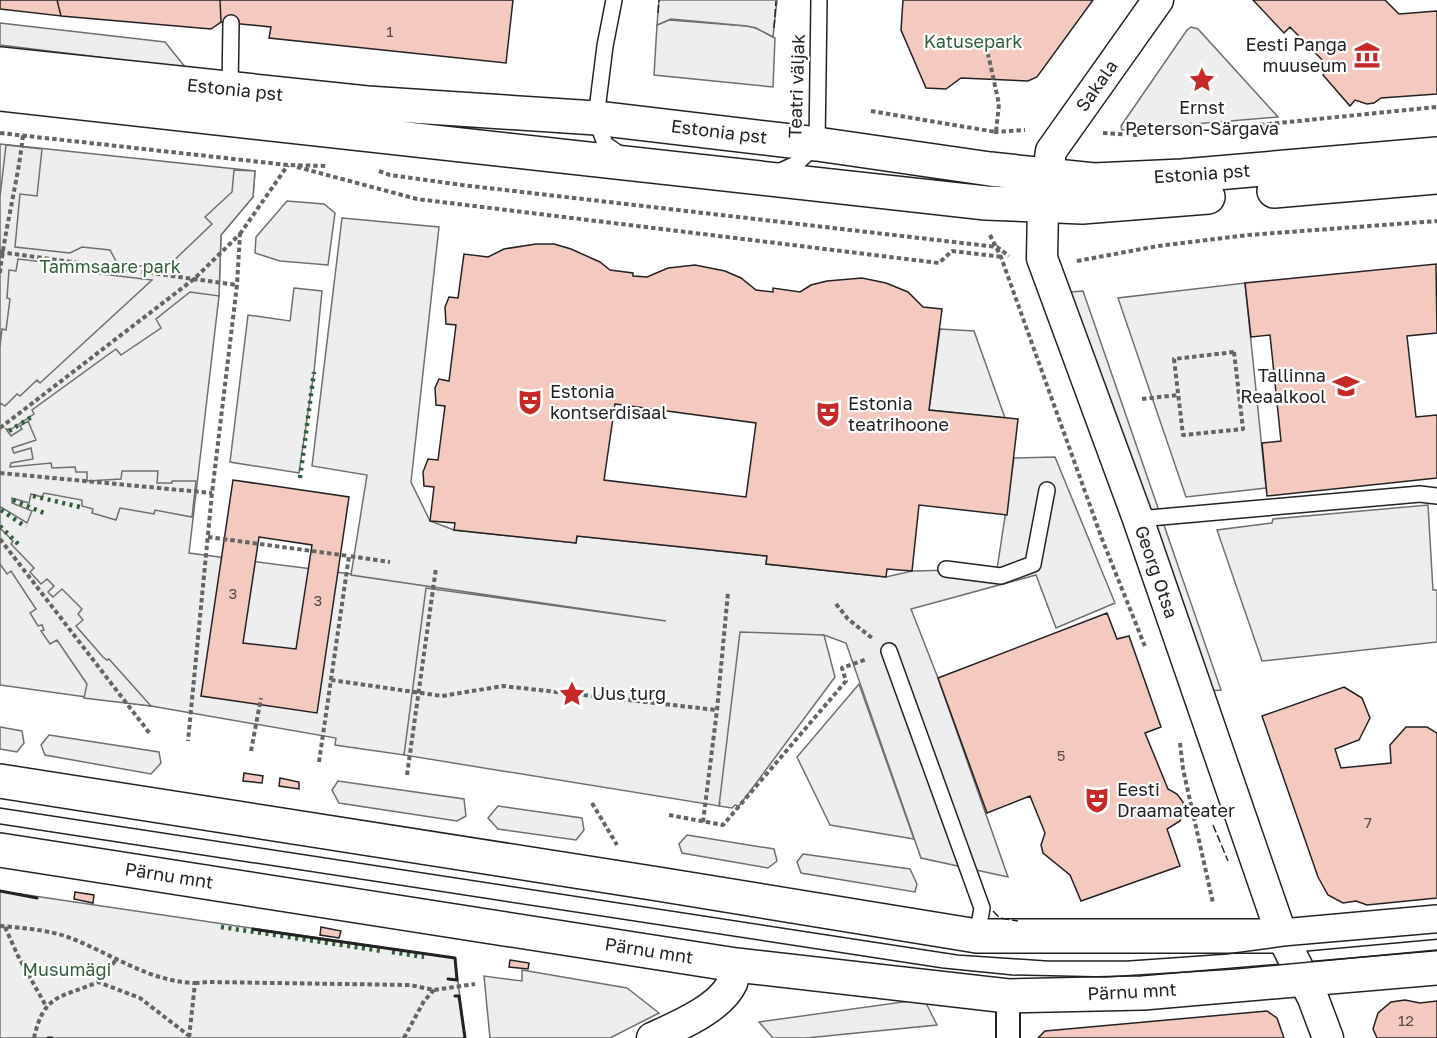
<svg xmlns="http://www.w3.org/2000/svg" width="1437" height="1038" font-family="'Golos Text',sans-serif">
  <rect width="100%" height="100%" fill="#fff"/>
  <!-- green -->
  <path fill="#eee" stroke="#6f6f6f" stroke-width="1.5" d="M669 20 747 26 756 28 775 38 773 87 654 75 657 25Z
    M1191 27 1198 29 1278 117 1122 130 1121 126 1187 30Z
    M0 144 255 171 253 197 221 235 219 296 189 553 824 635 835 677 739 806 735 805 732 808 719 806 720 803 405 750 404 755 335 745 336 738 151 706 0 685Z
    M287 201 324 204 335 213 328 265 280 261 255 253 256 237Z
    M1245 283 1266 488 1186 497 1118 298Z
    M294 288 322 291 314 372 299 473 230 462 248 315 290 321Z
    M940 329 974 331 1005 418 929 410Z
    M859 684 914 839 830 825 797 757Z
    M0 727 22 731 24 743 17 752 0 749Z
    M49 735 159 752 161 763 151 774 45 755 41 745Z
    M338 781 464 799 466 816 457 821 339 803 332 790Z
    M498 806 582 818 584 830 576 840 498 829 488 818Z
    M687 835 774 849 777 861 768 868 682 853 679 844Z
    M803 854 910 869 917 884 915 892 801 873 797 862Z
    M0 891 455 958 465 1038H0Z"/>
  <!-- parking -->
  <path fill="#ededed" stroke="#6f6f6f" stroke-width="1.5" d="M659 0H777L773 37 756 28 747 26 671 19 657 25Z
    M0 23 165 42 186 68 0 45Z
    M6 145 42 149 37 196 20 194 15 247 70 253 82 247 110 250 117 263 165 269 212 224 205 217 232 192 234 170 255 171 253 197 221 235 219 296 190 292 156 319 161 328 121 355 116 349 32 410 34 414 10 430 6 429 11 436 22 429 20 426 28 421 36 440 12 448 14 453 31 448 33 459 11 463 10 467 51 463 52 468 75 467 76 472H87V481L121 479 122 471H158L157 483H172V481H196L192 517 155 510 154 514 120 508 116 520 92 513 93 509 82 506V500L44 493 42 497 31 494 29 503 12 498V503L32 511 27 523 1 507 0 509V403L5 406 17 394 20 396 37 380 40 383 152 280 69 270V265L18 259 16 271 9 270 7 298 10 299 6 330 2 329 0 346V197Z
    M342 218 439 227 411 482 430 521 454 530 576 543 577 536 767 556 766 564 886 577 912 571 997 569 1014 458 1055 457 1115 603 1056 628 1036 575 911 609 938 678 1008 877 921 858 846 643 824 635 740 632 719 806 404 755 426 588 666 621 351 575 367 475 312 466Z
    M1083 291 1221 690 1197 692 1055 293Z
    M1428 505 1433 590H1437V642L1262 661 1217 530 1272 523 1273 519Z
    M0 528 13 541 11 544 34 568 30 572 41 584 47 579 54 586 48 592 53 597 62 589 82 609 78 614 83 620 76 626 103 657 107 660 109 659 151 706 84 698 87 684 57 640 50 644 41 631 44 630 42 625 38 626 30 613 36 609 11 571 7 574 0 564Z
    M522 970 627 988 659 1013 610 1038H490L484 976 522 981Z
    M924 999 937 1025 806 1038H773L759 1022Z"/>
  <!-- building -->
  <path fill="#f3c9c0" stroke="#222" stroke-width="1.5" fill-rule="evenodd" d="M0 0H57L61 16 0 9Z
    M57 0H220L221 22 211 29 61 16Z
    M220 0H513L506 63 269 38 271 27 221 22Z
    M903 0H1093L1037 77 1028 81 961 78 946 89 926 88 901 30Z
    M1253 0H1385L1399 14 1437 11V94L1381 98 1374 103 1367 104 1355 100 1350 106 1323 75 1330 68 1290 27 1284 33Z
    M536 244H554L571 249 600 262 610 270 633 273V276L647 277 668 268 695 265 725 271 741 278 756 290 773 292V288L800 292 811 285 827 281 862 278 886 283 908 292 923 307 942 309 929 410 1018 419 1007 515 919 505 912 571 887 569 886 577 766 564 767 556 739 553 577 536 576 543 454 530 455 523 430 521 434 487 424 486 423 472 428 459 438 460 445 406 436 405 435 388 439 379 449 381 456 325 446 324 445 307 449 297 458 298 464 254 488 257 504 249ZM615 404 756 423 746 497 604 480Z
    M1436 264 1437 333 1407 336 1416 417 1437 415V478L1267 496 1262 443 1281 441 1270 335 1251 337 1245 283Z
    M233 480 349 497 317 713 201 696ZM259 537 312 545 296 649 243 643Z
    M1107 613 1117 639 1129 636 1161 727 1145 733 1168 789 1177 794 1183 802 1184 812 1180 821 1167 829 1180 866 1081 901 1070 875 1043 853 1041 845 1045 833 1030 796 987 813 938 678Z
    M1344 687 1362 698 1370 718 1359 740 1335 749 1341 768 1391 763 1390 745 1406 727H1427L1437 733V898L1367 905 1356 901 1343 903 1328 895 1318 877 1262 716Z
    M244 773 263 776 262 783 243 781Z
    M280 778 299 782V789L279 786Z
    M75 892 94 895 93 903 74 899Z
    M321 927 341 931 339 938 320 935Z
    M510 960 529 963 528 969 509 967Z
    M1405 1000 1420 1003 1437 1001V1038H1377L1373 1029 1378 1013 1391 1002Z
    M1267 1011 1277 1018 1284 1038H1038L1045 1031Z"/>
  <g fill="none" stroke-linecap="round" stroke-linejoin="round">
    <!-- service casing -->
    <g stroke="#222" stroke-width="18">
      <path id="service" d="M614 0 605 46 596 118 605 144 622 156
        M230 89 231 23
        M776 173 796 164 817 144 819 0
        M1138 519 1420 494 1437 496
        M946 569 1001 576 1033 564 1047 490
        M889 651 982 908 977 936"/>
    </g>
    <!-- pedestrian casing -->
    <g stroke="#222" stroke-width="26">
      <path id="pedestrian" d="M1008 996V1038"/>
    </g>
    <!-- minor casing -->
    <g stroke="#222" stroke-width="33">
      <path id="minor" d="M1158 0 1051 151 1043 207 1042 258 1138 519 1282 936 1313 998 1328 1038
        M652 1038C676 1027 720 1009 732 983 734 978 734 971 736 965"/>
    </g>
    <!-- secondary casing -->
    <g stroke="#222" stroke-width="36">
      <path id="secondary" d="M0 64 367 103 596 118 817 144 990 169 1094 180 1182 176 1437 154
        M0 94 986 203 1082 207 1208 197
        M1274 191 1437 177
        M0 781 658 884 977 936H1282L1437 922
        M0 850 736 965 1008 996 1143 993 1437 968"/>
    </g>
    <!-- path -->
    <path stroke="#646464" stroke-width="4" stroke-dasharray="4.5 3" stroke-linecap="butt" d="M871 111 996 132 999 104 988 54
      M0 133 288 165 327 166
      M1103 133 1135 135 1209 130 1437 107
      M996 134V132L1025 130
      M297 167 417 199 939 263 952 251 1003 257
      M379 171 390 175 462 185 997 247 1009 256
      M240 234 288 165
      M990 235 1001 257 1102 539 1146 649
      M0 252 237 285
      M1077 261 1158 246 1248 235 1437 221
      M0 273C5 227 18 182 23 135
      M1234 352 1243 429 1183 435 1174 359Z
      M1142 399 1178 395
      M0 428 194 279 240 234 237 285 212 493 188 741
      M0 473 212 493
      M208 537 349 556
      M0 539 151 735
      M836 604 848 619 872 638
      M331 680 442 696 503 686 717 710
      M1180 743 1183 769 1213 903
      M251 751 261 698
      M319 762 349 556 390 562
      M407 775 436 568
      M592 803 617 845
      M669 815 723 825 846 681 842 668 867 659
      M703 822 717 710 728 592
      M0 926C24 928 51 930 73 939 113 955 151 982 195 983L189 1038
      M5 927 18 956 46 1006
      M98 982 116 960
      M195 983 208 982 410 985 434 990 475 984
      M34 1038C44 993 61 998 98 982L140 998 188 1035
      M404 1038 424 1001 434 990"/>
    <!-- service -->
    <use href="#service" stroke="#fff" stroke-width="15"/>
    <!-- pedestrian -->
    <use href="#pedestrian" stroke="#fff" stroke-width="22"/>
    <!-- minor -->
    <use href="#minor" stroke="#fff" stroke-width="30"/>
    <!-- secondary -->
    <use href="#secondary" stroke="#fff" stroke-width="33"/>
    <!-- tram -->
    <path stroke="#222" stroke-width="1.5" d="M0 808 958 955 1048 961H1127L1227 954 1286 946 1437 933
      M0 824 942 968 1012 975 1106 977 1235 969 1437 950"/>
    <!-- hedge -->
    <path stroke="#2f5e38" stroke-width="4.5" stroke-dasharray="3 4.5" stroke-linecap="butt" d="M9 431 33 416
      M300 478 314 372
      M33 496 80 507
      M13 500 44 513
      M1 510 26 527
      M0 526 19 545
      M221 927 382 951
      M392 952 424 957"/>
    <!-- fence -->
    <path stroke="#222" stroke-width="1.5" stroke-dasharray="8 3" stroke-linecap="butt" d="M658 13 659 0
      M774 28 776 1
      M1213 825 1228 861
      M993 911 1000 918 1018 921"/>
    <!-- wall -->
    <path stroke="#222" stroke-width="3" d="M0 891 37 898
      M253 929 455 958 457 980 448 979
      M455 996H459L465 1038
      M48 1038H52"/>
  </g>
  <!-- icons -->
  <defs>
    <g id="museum-bare" transform="scale(2.07)"><path d="M0-6L6-3V-2H-6V-3ZM-5-1h2V3h-2ZM-1-1h2V3h-2ZM3-1h2V3H3ZM-6 4H6V6H-6Z" fill="#c62828" stroke="#fff" stroke-width="2.5" paint-order="stroke"/></g>
    <g id="sight-bare" transform="scale(2.07)"><path d="M0-6L1.8-2.2L6-1.7L2.9 1.2L3.7 5.4L0 3.3L-3.7 5.4L-2.9 1.2L-6-1.7L-1.8-2.2Z" fill="#c62828" stroke="#fff" stroke-width="2.5" paint-order="stroke"/></g>
    <g id="school-bare" transform="scale(2.07)"><path d="M0-5L7-2L0 1L-7-2ZM-4 1L0 2.5L4 1V4Q0 6-4 4Z" fill="#c62828" stroke="#fff" stroke-width="2.5" paint-order="stroke"/></g>
    <g id="theatre-bare" transform="scale(2.07)"><path d="M-5-5.5Q0-4 5-5.5V0Q5 5 0 6Q-5 5-5 0ZM-3.3-2.5H-1v1.5H-3.3ZM1-2.5H3.3v1.5H1ZM-2.8 1Q0 5.5 2.8 1Z" fill="#c62828" stroke="#fff" stroke-width="2.5" paint-order="stroke"/></g>
  </defs>
  <g fill-rule="evenodd">
    <use href="#museum-bare" x="1367" y="55"/>
    <use href="#sight-bare" x="1202" y="80"/>
    <use href="#school-bare" x="1346" y="386"/>
    <use href="#theatre-bare" x="530" y="402"/>
    <use href="#theatre-bare" x="828" y="414"/>
    <use href="#sight-bare" x="572" y="694"/>
    <use href="#theatre-bare" x="1097" y="800"/>
  </g>
  <g text-anchor="middle" stroke-width="4.5" stroke-linejoin="round" paint-order="stroke">
    <!-- number labels -->
    <g font-size="15" fill="#564c4a">
      <text x="390" y="37">1</text>
      <text x="233" y="599">3</text>
      <text x="318" y="606">3</text>
      <text x="1061" y="761">5</text>
      <text x="1368" y="828">7</text>
      <text x="1406" y="1026">12</text>
    </g>
    <!-- park labels -->
    <g font-size="18" fill="#2f5e38" stroke="#fff">
      <text x="973" y="48">Katusepark</text>
      <text x="110" y="273">Tammsaare park</text>
      <text x="67" y="976">Musumägi</text>
    </g>
    <!-- poi labels -->
    <g font-size="18" fill="#222" stroke="#fff" text-anchor="start">
      <text x="1347" y="51" text-anchor="end">Eesti Panga<tspan x="1347" dy="21">muuseum</tspan></text>
      <text x="1202" y="114" text-anchor="middle">Ernst<tspan x="1202" dy="21">Peterson-Särgava</tspan></text>
      <text x="1326" y="382" text-anchor="end">Tallinna<tspan x="1326" dy="21">Reaalkool</tspan></text>
      <text x="550" y="398">Estonia<tspan x="550" dy="21">kontserdisaal</tspan></text>
      <text x="848" y="410">Estonia<tspan x="848" dy="21">teatrihoone</tspan></text>
      <text x="592" y="700">Uus turg</text>
      <text x="1117" y="796">Eesti<tspan x="1117" dy="21">Draamateater</tspan></text>
    </g>
    <!-- street labels -->
    <g font-size="18" fill="#222" stroke="#fff">
      <text transform="translate(797 86) rotate(-88)" y="6">Teatri väljak</text>
      <text transform="translate(1097 86) rotate(-55)" y="6">Sakala</text>
      <text transform="translate(235 90) rotate(6)" y="6">Estonia pst</text>
      <text transform="translate(719 132) rotate(7)" y="6">Estonia pst</text>
      <text transform="translate(1202 174) rotate(-4)" y="6">Estonia pst</text>
      <text transform="translate(1156 572) rotate(71)" y="6">Georg Otsa</text>
      <text transform="translate(169 876) rotate(9)" y="6">Pärnu mnt</text>
      <text transform="translate(649 951) rotate(9)" y="6">Pärnu mnt</text>
      <text transform="translate(1132 992) rotate(-3)" y="6">Pärnu mnt</text>
    </g>
  </g>
</svg>
